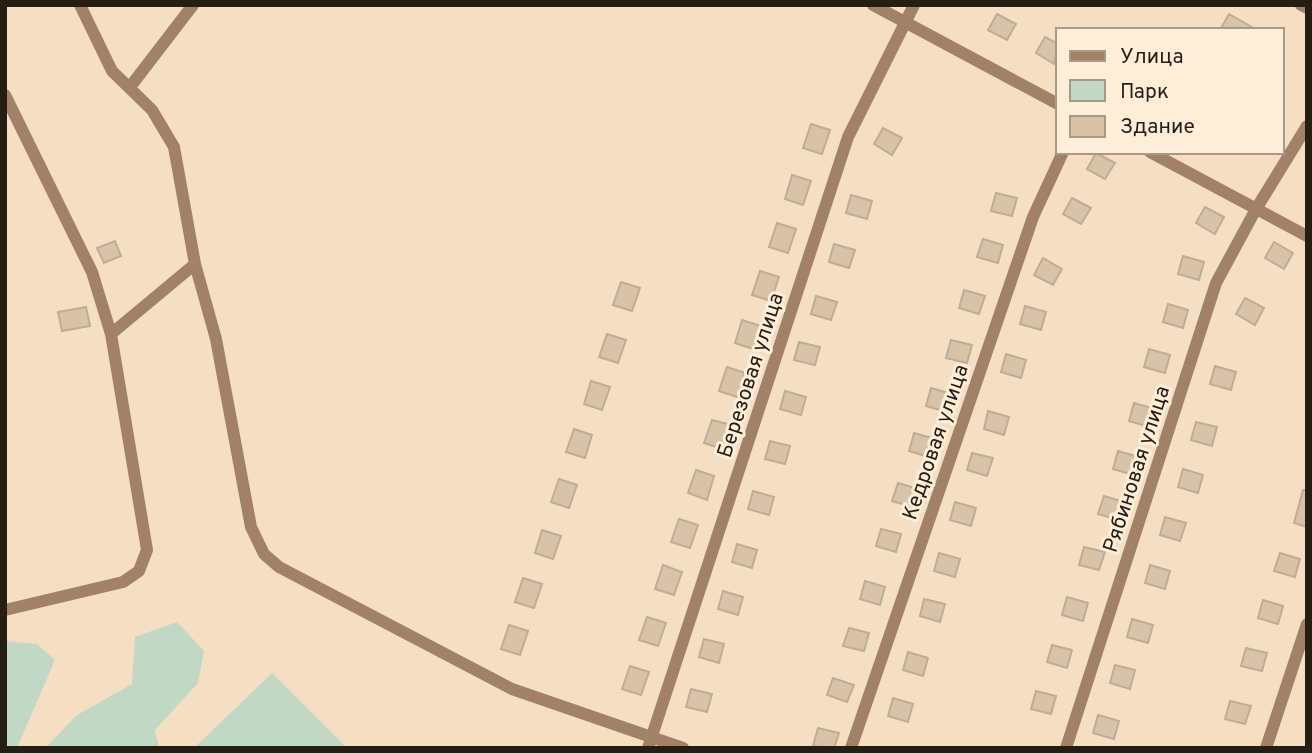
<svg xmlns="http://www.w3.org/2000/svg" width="1312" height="753" font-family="Overpass,sans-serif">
  <rect width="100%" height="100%" fill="#f4dfc4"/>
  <!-- green -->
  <path fill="#c3d8c4" d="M177 622 204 651 198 683 155 730 159 748H45L77 715 132 684 135 637Z
    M5 641 37 644 55 660 17 748H5Z
    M272 673 347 748H194Z"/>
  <!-- building -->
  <path fill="#d8c3a9" stroke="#c1ac92" stroke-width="2" d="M997 14 1016 24 1007 40 988 30Z
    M1229 14 1257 30H1220Z
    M1045 37 1058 44 1054 64 1036 53Z
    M811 124 830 130 822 154 803 148Z
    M883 128 902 138 892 155 874 144Z
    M1096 153 1115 163 1105 179 1087 169Z
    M792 175 811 181 803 205 785 199Z
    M996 193 1017 198 1012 216 991 211Z
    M851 195 872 201 867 219 846 213Z
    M1072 198 1091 208 1081 224 1063 214Z
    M1205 207 1224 217 1215 234 1196 223Z
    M777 223 796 229 788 253 769 247Z
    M983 239 1003 245 998 263 977 257Z
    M115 241 121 256 104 263 97 248Z
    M1274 242 1293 253 1284 269 1265 258Z
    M834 244 855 250 849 268 829 262Z
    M1183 256 1204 262 1199 280 1178 274Z
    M1043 258 1062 269 1053 285 1034 275Z
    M760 271 779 277 771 301 752 295Z
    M621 282 640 288 632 311 613 305Z
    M964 290 985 296 979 314 959 308Z
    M816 296 837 302 831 320 811 314Z
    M1245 298 1264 308 1255 325 1236 314Z
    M1168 304 1188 310 1183 328 1163 322Z
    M1025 306 1046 312 1041 330 1020 324Z
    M86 307 90 326 62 331 58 312Z
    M742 320 761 326 753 349 735 343Z
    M607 334 626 340 618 363 599 357Z
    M951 340 972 345 967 363 946 358Z
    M799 342 820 347 815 365 794 360Z
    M1149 349 1170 355 1165 373 1144 367Z
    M1006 354 1026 360 1021 378 1001 372Z
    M1215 366 1236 372 1231 390 1210 384Z
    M727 367 745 373 737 397 719 391Z
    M591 381 610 387 602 410 584 404Z
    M931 388 952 394 947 412 926 406Z
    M785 391 806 397 801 415 780 409Z
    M1134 403 1155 409 1150 427 1129 421Z
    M988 411 1009 417 1004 435 984 429Z
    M712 420 731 425 723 449 704 443Z
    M1196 422 1217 427 1212 446 1191 440Z
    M574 429 592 435 585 458 566 452Z
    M914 433 935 439 929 457 909 451Z
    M770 441 790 446 785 464 765 459Z
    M1118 451 1139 457 1134 475 1113 469Z
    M972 453 993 458 987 476 967 470Z
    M1183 469 1203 475 1198 493 1178 487Z
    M696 470 714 476 707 500 688 493Z
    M559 479 577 485 569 508 551 502Z
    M898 483 918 489 913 507 892 501Z
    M1303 490H1307V527L1294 523Z
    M753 491 774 497 769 515 748 509Z
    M1104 496 1124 502 1119 520 1098 514Z
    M955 502 976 508 971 526 950 520Z
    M1165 517 1186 523 1180 541 1160 535Z
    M679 519 698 525 690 548 671 542Z
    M881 529 901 534 896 552 876 546Z
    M542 530 561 536 553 559 535 553Z
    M737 544 757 550 752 568 732 562Z
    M1084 547 1105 552 1099 570 1079 565Z
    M939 553 960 559 955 577 934 571Z
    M1280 553 1300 559 1295 577 1274 571Z
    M663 565 682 572 674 595 655 589Z
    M1150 565 1170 571 1165 589 1145 583Z
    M523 578 542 584 534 608 515 602Z
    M865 581 885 587 880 605 860 599Z
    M723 591 743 597 738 615 718 609Z
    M1067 597 1088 603 1083 621 1062 615Z
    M924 599 945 604 940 622 920 616Z
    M1263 600 1283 606 1278 624 1258 618Z
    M647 617 666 623 658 646 639 640Z
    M1132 619 1153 625 1148 643 1127 637Z
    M509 625 528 631 520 655 501 649Z
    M849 628 869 633 864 651 843 646Z
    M704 639 724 644 719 663 699 657Z
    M1052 645 1072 650 1067 668 1047 662Z
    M1246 648 1267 653 1262 671 1241 666Z
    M908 652 928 658 923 676 903 670Z
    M1115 665 1135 670 1130 689 1110 683Z
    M630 666 649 672 641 695 622 689Z
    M833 678 854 685 847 702 827 695Z
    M691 689 712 694 707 712 686 707Z
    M1036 691 1056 696 1051 714 1031 709Z
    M893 698 913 704 908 722 888 716Z
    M1230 701 1251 706 1245 724 1225 719Z
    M1098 715 1119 721 1114 739 1093 733Z
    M818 728 839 733 834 748 813 746Z"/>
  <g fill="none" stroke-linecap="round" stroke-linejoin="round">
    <!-- minor -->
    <path stroke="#a18168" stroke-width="12" d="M80 5 112 71 152 110 174 147 195 264 216 339 251 527 264 554 279 567 512 689 683 748
      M873 5 1058 104
      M1301 5 1307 8
      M130 87 193 5
      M5 95 92 272 111 334 147 550 139 571 123 582 5 610
      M1150 152 1307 236
      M111 334 195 264
      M648 748 848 137 914 5
      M851 748 1033 217 1063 152
      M1066 748 1216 283 1256 209 1307 126
      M1266 748 1307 624"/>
  </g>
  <g text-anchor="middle" stroke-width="6" stroke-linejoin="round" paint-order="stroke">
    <!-- street labels -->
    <g font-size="21" fill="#251e14" stroke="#feedd7">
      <text transform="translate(750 375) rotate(-72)" y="7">Березовая улица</text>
      <text transform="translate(935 442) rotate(-71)" y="7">Кедровая улица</text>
      <text transform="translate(1136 469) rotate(-72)" y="7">Рябиновая улица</text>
    </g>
  </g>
  <!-- border -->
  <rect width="1312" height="753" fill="none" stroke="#251e14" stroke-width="14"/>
  <!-- legend -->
  <rect x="1056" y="28" width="228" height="126" fill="#feedd7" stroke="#a79a89" stroke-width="2"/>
  <rect x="1070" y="51" width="35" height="10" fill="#a18168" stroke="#a79a89" stroke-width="2"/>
  <text x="1120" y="63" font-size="21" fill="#251e14">Улица</text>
  <rect x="1070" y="80" width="35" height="21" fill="#c3d8c4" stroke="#a79a89" stroke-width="2"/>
  <text x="1120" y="98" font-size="21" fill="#251e14">Парк</text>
  <rect x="1070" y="116" width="35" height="21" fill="#d8c3a9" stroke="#a79a89" stroke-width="2"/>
  <text x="1120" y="133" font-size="21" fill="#251e14">Здание</text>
</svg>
